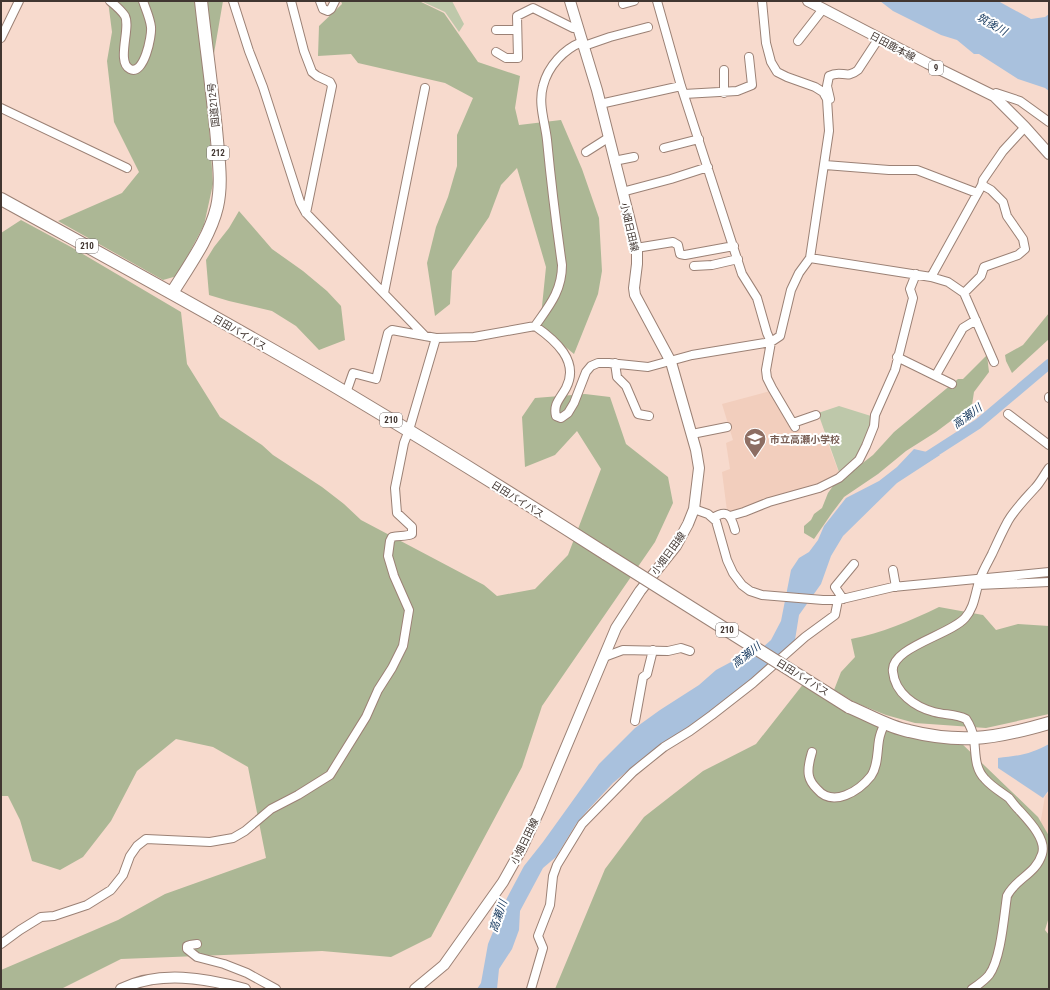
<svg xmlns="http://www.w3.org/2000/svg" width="1050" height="990" font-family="'Roboto Condensed','Noto Sans JP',sans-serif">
  <rect width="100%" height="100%" fill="#f7dacd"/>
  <!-- built -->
  <path fill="#f2cebd" d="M770 391 799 425 804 440 824 433 839 473 820 485 729 513 727 511 722 472 730 469 726 443 733 440 722 404Z
    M1049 792V916L1029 890 1045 796Z"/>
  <!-- green -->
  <path fill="#bec8aa" d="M421 1H452L464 24 459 32 445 12Z
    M839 406 871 416 872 419 864 445 856 458 839 472 818 413Z"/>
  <!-- forest -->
  <path fill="#acb795" d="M108 1H223L207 94 213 184 204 225 177 276 163 280 58 221 122 193 139 172 114 122 107 61 112 32Z
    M341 1H419L444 13 478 62 520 76 515 108 519 125 561 120 582 169 599 218 602 271 598 294 574 354 540 326 546 267 517 168 501 185 489 217 452 271 450 304 435 316 427 263 436 227 448 197 457 166V135L473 98 445 83 358 63 351 54 318 56 319 26 342 4Z
    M239 211 272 249 303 271 327 291 341 306 345 340 319 350 296 326 272 311 229 301 209 295 206 260 214 247 229 228Z
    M21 220 71 247 181 312 187 364 220 417 262 445 273 455 322 487 344 504 361 520 484 585 497 596 535 589 568 555 601 469 577 431 555 455 525 467 522 417 535 398 585 394 610 397 626 444 668 477 673 503 655 542 542 706 522 767 431 937 391 957 322 951 121 959 61 989H1V970L118 920 165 894 266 858 248 767 213 747 176 739 137 771 111 821 83 857 60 870 32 861 20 820 8 796H1V233Z
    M1049 313V339L1012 373 1006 361 1005 355 1023 345Z
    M987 355 989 372 974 392 972 405 936 432 906 451 878 474 844 497 832 513 814 539 804 533V526L811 520 814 514 822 508 828 493 833 486 873 455 894 432 958 379H963Z
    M939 607 983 615 996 630 1018 624 1049 626V714L986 728 915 723 886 715 856 703 834 690 841 672 855 657 851 639C882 633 910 621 939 607Z
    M804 683 867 721 959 741 1038 817 1049 836V917L1045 930 1049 935V989H555L605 869 644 817 703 771 756 744Z"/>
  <!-- water -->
  <path fill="#a9c1dd" d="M880 1H998L1031 19 1045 17 1049 14V91L1045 88 1018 79 979 54H974L957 40 941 35 893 11Z
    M914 449 940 455 897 483 843 536 831 556 821 584 799 615 795 640 769 665 727 700 643 758 613 783 587 811 576 824 556 857 543 868 520 911 519 930 512 949 499 969 497 989H477L481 983 488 944 507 898 524 866 543 842 599 764 635 728 660 710 699 685 716 670 731 662 745 663 771 640 781 621 791 570 799 558 809 552 818 540 824 526 846 498 879 481 897 467Z
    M1049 744V790L1043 798 998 768V758C1017 756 1032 754 1049 744Z"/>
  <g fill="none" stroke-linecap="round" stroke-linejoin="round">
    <!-- river -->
    <path stroke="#a9c1dd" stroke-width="10" d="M922 460 978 424 1049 364"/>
    <!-- minor casing -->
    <g stroke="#9b8175" stroke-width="10">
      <path id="minor" d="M110 1C115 5 121 10 125 16 131 28 116 62 130 69 144 76 152 36 151 27 150 18 146 10 143 1
        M233 1 249 51 263 87 300 202 306 213 425 336
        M291 1 304 51 312 72 317 76 330 82 332 86 306 213
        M320 1 323 9 328 11 331 9 335 1
        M657 1 681 86 742 274 757 298 767 333 771 342 766 370 767 378 772 388 795 427
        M623 4 634 1
        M496 30H517
        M1 38 19 1
        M798 41 823 9
        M584 46 610 37 648 27
        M496 52 506 58H518L517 16 533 8 573 28H578
        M724 70V93
        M996 93 1020 101 1049 122
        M684 94 737 91 752 85 749 57
        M830 99 827 86 829 76C842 69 846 80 858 70L879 38
        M600 104 681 86
        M1 108 127 168
        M664 148 699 139
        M586 152 608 138
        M614 161 634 157
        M825 165 889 170H917L977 193
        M622 192 671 179 708 167
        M636 248 673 242 678 245 680 254 685 255 734 246
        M810 258 931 277 948 282 964 293 994 362
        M694 266 712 265 738 259
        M931 277 982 185 983 180 1003 151 1025 127
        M384 293 425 88
        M964 293 981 276 984 267 1018 255 1025 249 1023 239 1007 216 1003 202 991 190 982 185
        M535 326C555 340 580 361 566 388 560 399 553 404 556 416L561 418 568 413 574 403 586 372 591 366 598 363H609L648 367 692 355 771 342 780 336 791 290 799 273 810 258 829 131 827 99 823 92 815 87 787 77 777 72 771 62 766 43 762 1
        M897 357 952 384
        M615 363 617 377 626 386 638 414 649 416
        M936 375 963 328 976 320
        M346 393 353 373 376 379 388 333 392 330 436 338 474 337 535 326C549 306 562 291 562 265 556 223 551 182 547 140 545 122 538 104 543 86 548 66 564 49 582 42
        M1049 397V398
        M1008 414 1049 445
        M793 423 816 415
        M692 434 727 427
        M694 509 708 514 716 521 727 560 733 573 742 585 750 591 762 595 823 600H838L893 587 1049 572
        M730 516 744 512 769 502 819 488 839 478 859 460 866 446 874 426 875 415 895 370 913 298 910 289 916 274
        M713 518C727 509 731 515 735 530
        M893 570 896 587
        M978 585 1049 582
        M843 599 835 587 854 564
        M604 657 623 650 668 651 681 648 690 651
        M635 721 643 677 647 674 653 650
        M812 752C810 759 807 768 809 776 810 781 813 785 817 789 833 808 859 791 871 776 878 766 877 752 879 740 880 734 882 729 885 723
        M1 944 20 930 41 917 54 916 87 905 111 890 123 875 130 856 137 846 146 839 210 842 233 838 245 831 271 809 298 795 330 775 366 717 378 690 392 668 403 646 409 610 394 576 388 556 390 541 392 537C399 535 405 537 412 534V527L397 513 395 488 404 443 409 430 436 338
        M197 944 190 945 187 946V949L197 957 224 964 247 973 276 989
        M531 989 543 948 538 936 550 905 553 876 557 865 582 824 633 772 664 747 690 731 712 715 753 683 805 637 835 615 838 600
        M972 989C978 985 985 980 989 975 1001 959 1004 916 1007 896 1015 879 1036 874 1042 854 1047 839 1028 820 1019 810 1015 806 1012 802 1009 798 1001 792 992 787 985 779 974 768 976 753 974 739 973 733 970 725 966 719 956 714 945 715 934 712 915 707 895 693 893 672 889 648 950 635 965 618 975 607 975 592 980 579 983 570 988 562 992 554 997 543 1002 532 1008 521 1015 509 1025 499 1035 488 1040 483 1044 475 1049 468"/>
    </g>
    <!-- major casing -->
    <g stroke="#9b8175" stroke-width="12">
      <path id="major" d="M808 1 927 63 994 96 1025 127 1049 154
        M121 989C160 970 205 978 245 989
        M415 989 444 965 503 882 522 848 540 809 616 628 640 591 676 546 688 524 694 509 699 468 696 450 671 362 635 295 634 288 637 264V249L597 90 570 1"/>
    </g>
    <!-- highway casing -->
    <g stroke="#9b8175" stroke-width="14">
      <path id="highway" d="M1 199C117 263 234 326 348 394 435 446 520 499 606 554
        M172 293C188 267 210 237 217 207 222 185 219 163 217 140 213 94 206 47 201 1
        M849 707C869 715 888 727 909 731 929 736 953 739 974 738 999 737 1025 730 1049 723"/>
    </g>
    <!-- minor -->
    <use href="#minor" stroke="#fff" stroke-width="8"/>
    <!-- major -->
    <use href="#major" stroke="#fff" stroke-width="10"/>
    <!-- highway -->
    <use href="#highway" stroke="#fff" stroke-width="12"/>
    <!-- highway-bridge casing -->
    <g stroke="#9b8175" stroke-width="14" stroke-linecap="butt">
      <path id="highway-bridge" d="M606 554 849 707"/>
    </g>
    <!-- highway-bridge -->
    <use href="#highway-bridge" stroke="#fff" stroke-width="12"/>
  </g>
  <!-- icons -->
  <defs>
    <g id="school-pin" transform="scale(1.15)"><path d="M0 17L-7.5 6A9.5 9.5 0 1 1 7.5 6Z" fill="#8d6e63" stroke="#fff"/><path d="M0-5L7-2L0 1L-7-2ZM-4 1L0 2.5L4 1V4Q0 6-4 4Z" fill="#fff"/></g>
  </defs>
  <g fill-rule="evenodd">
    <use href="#school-pin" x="755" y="439"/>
  </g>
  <g text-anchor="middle" stroke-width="4" stroke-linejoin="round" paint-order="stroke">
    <!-- shield labels -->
    <g fill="#fff" stroke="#7a726f" stroke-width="1">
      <rect x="929" y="61" width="14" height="14" rx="3"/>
      <rect x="207" y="146" width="22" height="14" rx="3"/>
      <rect x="76" y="239" width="22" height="14" rx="3"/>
      <rect x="380" y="413" width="22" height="14" rx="3"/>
      <rect x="716" y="623" width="22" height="14" rx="3"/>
    </g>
    <g font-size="9" font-weight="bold" fill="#413631">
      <text x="936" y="71">9</text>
      <text x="218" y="156">212</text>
      <text x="87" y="249">210</text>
      <text x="391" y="423">210</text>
      <text x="727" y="633">210</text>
    </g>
    <!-- street labels -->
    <g font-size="10" fill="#413631" stroke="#fff">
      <text transform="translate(893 46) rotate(28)" y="4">日田鹿本線</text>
      <text transform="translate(213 105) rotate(-96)" y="4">国道212号</text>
      <text transform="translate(630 227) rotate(77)" y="4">小畑日田線</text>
      <text transform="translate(240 332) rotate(30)" y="4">日田バイパス</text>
      <text transform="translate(518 499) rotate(32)" y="4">日田バイパス</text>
      <text transform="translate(668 553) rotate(-54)" y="4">小畑日田線</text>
      <text transform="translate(803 677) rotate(32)" y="4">日田バイパス</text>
      <text transform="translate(524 841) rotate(-64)" y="4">小畑日田線</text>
    </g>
    <!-- education labels -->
    <g font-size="10" font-weight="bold" fill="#785e54" stroke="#fff" text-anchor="start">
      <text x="770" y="443">市立高瀬小学校</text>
    </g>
    <!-- water labels -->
    <g font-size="11" font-style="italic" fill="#14375d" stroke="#fff">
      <text transform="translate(992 24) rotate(29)" y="4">筑後川</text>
      <text transform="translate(967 416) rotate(-36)" y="4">高瀬川</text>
      <text transform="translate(746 655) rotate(-38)" y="4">高瀬川</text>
      <text transform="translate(498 916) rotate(-71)" y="4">高瀬川</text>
    </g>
  </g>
  <!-- border -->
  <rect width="1050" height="990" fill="none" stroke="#413631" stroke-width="4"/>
</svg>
